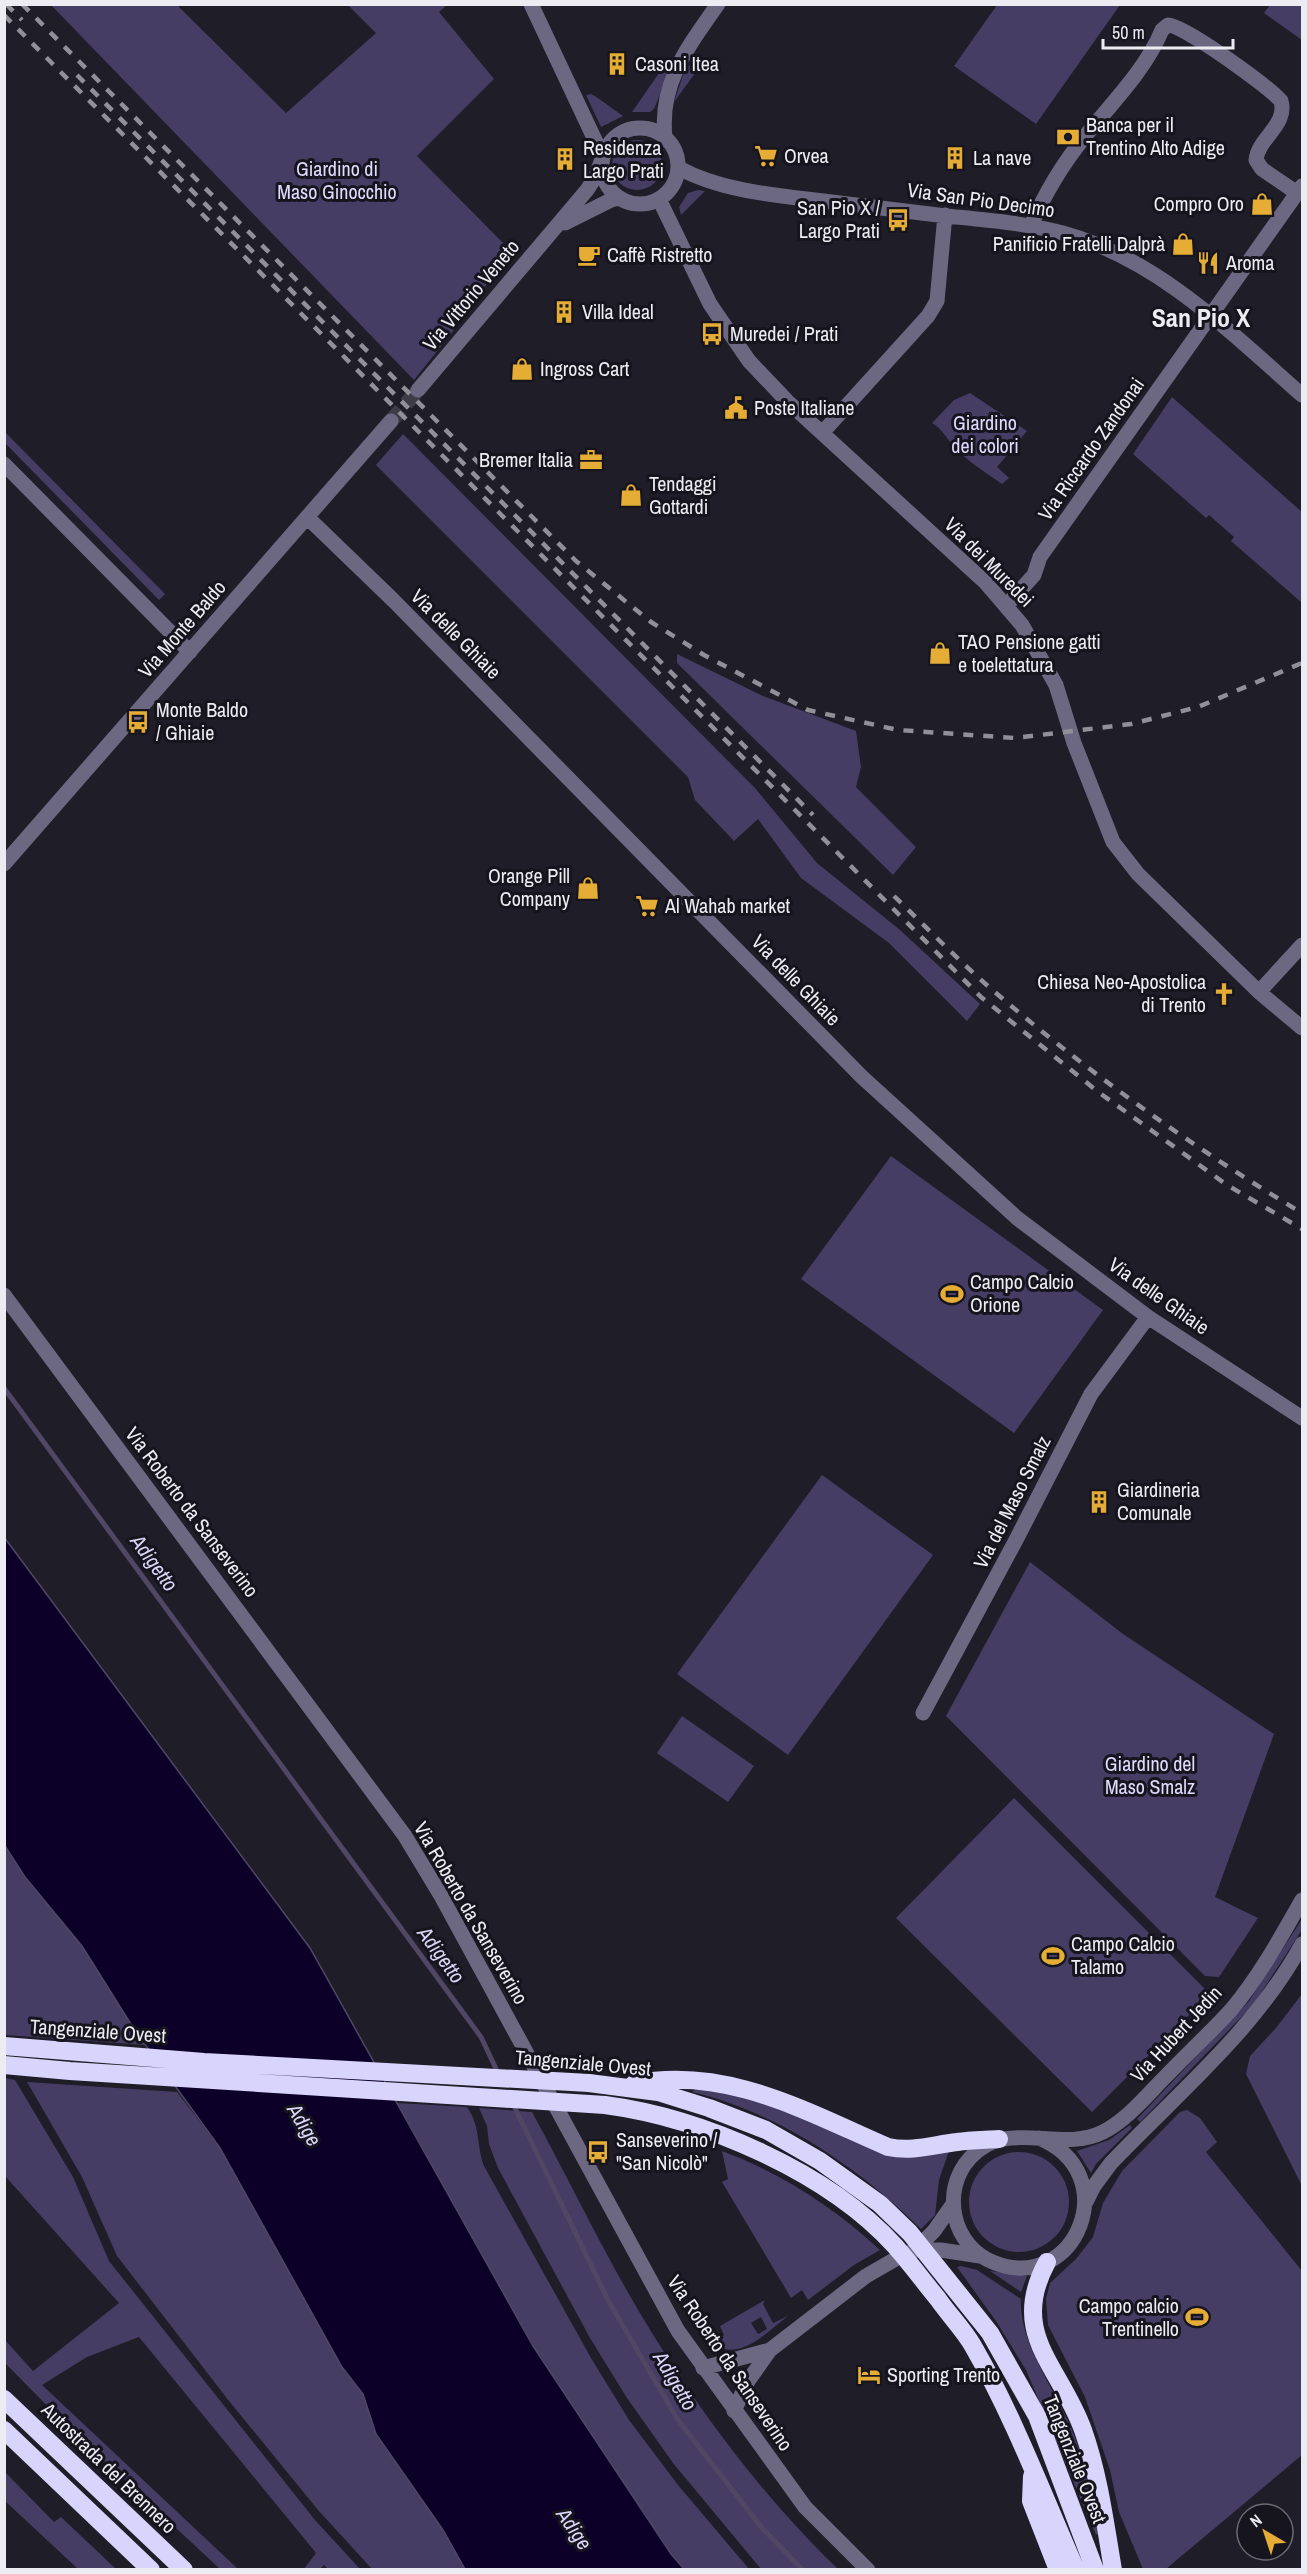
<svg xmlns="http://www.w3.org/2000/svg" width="1307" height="2574" font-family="'Archivo Narrow',sans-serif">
  <rect width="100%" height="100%" fill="#1f1d27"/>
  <!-- green -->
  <path fill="#453d64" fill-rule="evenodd" d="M51 5H177L286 113 376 33 348 5H447L439 12 494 79 417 156 513 253 451 327 454 330 414 380Z
    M997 5H1120L1036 124 954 66Z
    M1270 5H1302V40L1264 13Z
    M668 60 673 63 654 109 650 112H632Z
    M687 63 696 72 674 102Z
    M591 94 595 96 623 116 601 127 586 95Z
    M612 165a25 25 0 1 1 50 0a25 25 0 1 1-50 0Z
    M698 190 705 191 681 215 679 207 688 193Z
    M970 393 1027 431 997 467 1009 478 1002 484C985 472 965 460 952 444 944 435 942 429 932 423L954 400Z
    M1172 397 1302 512V603L1231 541 1234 537 1209 515 1206 518 1133 454Z
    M5 432 165 594 159 600 5 443Z
    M403 434 755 788 817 863 900 930 980 1004 967 1021 889 943 801 878 758 819 734 841 695 800 688 777 376 465Z
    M677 654 763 696 856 731 861 767 856 787 916 847 893 875 677 663Z
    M891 1156 1103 1310 1014 1433 801 1279Z
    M822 1475 933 1555 788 1755 677 1674Z
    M1030 1562 1123 1634 1274 1734 1215 1897 1258 1918 1219 1977 1205 1976 946 1716Z
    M682 1716 754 1766 728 1802 657 1753Z
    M1014 1798 1210 1994 1092 2112 896 1918Z
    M4 1846 25 1877 82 1946 145 2045 5 2035Z
    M1302 1919V1930L1253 2005 1140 2122 1137 2119 1249 2001Z
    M1302 1994V2186L1246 2074 1250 2056 1276 2028Z
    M5 2078 15 2080 73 2177 109 2261 315 2520 360 2569H328L324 2565 320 2569H304L316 2553 139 2337 87 2357 42 2385 238 2569H220L76 2435 5 2363V2340L33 2371 119 2303 5 2176Z
    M27 2082 177 2092 220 2148 342 2367 363 2394 376 2434 443 2530 465 2569H372L318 2510 229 2401 117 2256 82 2177Z
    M696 2089H709L766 2103 878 2150 949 2151 939 2180 935 2215 921 2229C859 2168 778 2112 692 2092Z
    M397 2103 467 2107C481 2127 476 2144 484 2166L591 2358 629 2420 678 2485 749 2569H684L671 2554 533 2346Z
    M479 2108 532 2112C572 2185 608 2262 652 2333 704 2418 766 2500 838 2569H761L673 2463 627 2398 590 2338 498 2168 489 2144 487 2126Z
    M1187 2110 1200 2118 1217 2142 1206 2152 1302 2271V2455L1166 2569H1143L1119 2512 1110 2470 1085 2397 1048 2325 1046 2299 1050 2283 1076 2259 1093 2237 1103 2203 1122 2171 1180 2112Z
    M1130 2125 1132 2128 1096 2164 1091 2173 1077 2151 1109 2140Z
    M722 2151C781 2173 834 2207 880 2250L854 2265 808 2300 802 2290 791 2298 722 2182 728 2179Z
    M969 2202a50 50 0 1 1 100 0a50 50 0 1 1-100 0Z
    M961 2266 977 2270 1021 2299C1018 2343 1058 2393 1074 2435 1086 2467 1091 2501 1098 2534L1096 2535 1026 2370 996 2321 957 2267Z
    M990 2271 1027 2276 1021 2292Z
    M765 2300 763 2304 773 2323 788 2316C765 2333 741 2363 711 2343L724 2335 720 2326ZM761 2317 767 2329 758 2334 751 2323Z
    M5 2472 54 2522 61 2517 116 2569H78L5 2501Z"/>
  <!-- water -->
  <path fill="#0c0028" stroke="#504765" stroke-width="1.5" d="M4 1537 310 1948 533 2346 671 2554 684 2569H465L443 2530 376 2434 363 2394 342 2367 220 2148 134 2029 82 1946 25 1877 5 1846Z"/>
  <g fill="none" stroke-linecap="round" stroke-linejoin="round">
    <!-- stream -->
    <path stroke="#504765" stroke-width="5" d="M4 1388 481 2037 499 2075
      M512 2102 609 2302 678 2420 762 2528 803 2570"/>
    <!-- minor-tunnel -->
    <path stroke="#3e3c46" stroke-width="15" stroke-dasharray="15 8" stroke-linecap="butt" d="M391 421 418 390"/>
    <!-- minor -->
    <path stroke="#6c6882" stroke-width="15" d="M531 4 603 157
      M602 166a38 38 0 1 1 76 0a38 38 0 1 1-76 0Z
      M665 137C659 83 688 47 718 4
      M679 168C719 190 771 195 815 200 859 205 903 211 946 216 986 220 1025 223 1063 233 1158 259 1230 332 1302 395
      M659 199 710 304 749 361 787 401 986 583 1022 625 1056 685 1074 743 1113 842 1138 874 1259 992 1302 1028
      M565 223 611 200 620 198
      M1031 226C1044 195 1064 162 1086 135 1112 103 1146 69 1162 30L1168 25C1184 25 1269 87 1281 101 1288 125 1258 138 1256 160L1262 169 1297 193
      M418 390 587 190 596 176 602 159
      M822 433 928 316 937 301 945 215
      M4 464 190 652
      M307 517 393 600 862 1077 1017 1218 1148 1317 1302 1418
      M1007 605 1034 575 1040 557 1302 186
      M4 864 391 421
      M1259 992 1302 945
      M4 1295 405 1836 440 1894 678 2331 805 2507 868 2570
      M923 1713 1016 1540 1091 1394 1148 1317
      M1039 2138C1125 2173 1077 2294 995 2263 952 2247 940 2191 970 2158 1007 2117 1059 2154 1103 2132 1128 2119 1147 2095 1167 2075 1188 2053 1211 2032 1231 2010 1259 1977 1281 1937 1302 1900
      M1086 2202 1094 2186 1111 2163C1178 2093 1255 2030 1302 1944
      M915 2250 934 2231 953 2204
      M703 2368 770 2350 866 2276 899 2257 915 2250H941L980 2256
      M734 2411 748 2381 770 2350"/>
    <!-- highway -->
    <path stroke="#d9d4fb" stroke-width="18" d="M4 2046 204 2062 589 2083 658 2092 709 2108 766 2130 820 2161 880 2204 910 2233 990 2333 1037 2416 1095 2570
      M4 2065 70 2071 605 2105C703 2118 828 2172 895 2246 910 2263 924 2282 938 2299 949 2315 964 2330 973 2346 1014 2417 1043 2495 1076 2570
      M634 2084C725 2065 807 2112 888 2147 913 2152 932 2145 957 2142 971 2140 985 2140 999 2139
      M1047 2262C1008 2334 1060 2366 1083 2430 1099 2475 1105 2523 1113 2570
      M4 2399 184 2570
      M4 2430 151 2570
      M1032 2476 1031 2501 1058 2570"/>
    <!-- rail -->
    <path stroke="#919098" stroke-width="4.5" stroke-dasharray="10 10" stroke-linecap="butt" d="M6 4 22 20
      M22 4 576 561 651 622 704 655 808 710 898 730 1015 738 1131 724 1198 707 1302 663
      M4 15 981 997 1097 1091 1227 1185 1302 1229
      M77 75 813 815
      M894 896C925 926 956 958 989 987 1086 1071 1192 1147 1302 1213"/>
  </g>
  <!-- icons -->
  <defs>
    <g id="building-bare" transform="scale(1.8)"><path d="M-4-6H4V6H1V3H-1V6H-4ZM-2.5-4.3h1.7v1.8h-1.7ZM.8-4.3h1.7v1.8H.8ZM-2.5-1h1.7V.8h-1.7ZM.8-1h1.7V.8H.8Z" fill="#e5ad35" stroke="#16141d" stroke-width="2.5" paint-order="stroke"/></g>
    <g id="bank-bare" transform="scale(1.8)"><path d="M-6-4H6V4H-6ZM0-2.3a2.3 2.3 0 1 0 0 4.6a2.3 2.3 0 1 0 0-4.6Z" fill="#e5ad35" stroke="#16141d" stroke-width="2.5" paint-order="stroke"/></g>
    <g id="supermarket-bare" transform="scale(1.8)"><path d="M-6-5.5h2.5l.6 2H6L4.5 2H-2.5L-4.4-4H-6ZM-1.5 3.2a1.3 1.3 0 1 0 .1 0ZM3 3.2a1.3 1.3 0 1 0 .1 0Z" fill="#e5ad35" stroke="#16141d" stroke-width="2.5" paint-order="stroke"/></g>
    <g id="shop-bare" transform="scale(1.8)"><path d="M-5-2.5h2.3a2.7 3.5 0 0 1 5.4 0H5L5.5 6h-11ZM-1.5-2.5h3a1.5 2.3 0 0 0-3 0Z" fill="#e5ad35" stroke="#16141d" stroke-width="2.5" paint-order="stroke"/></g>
    <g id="bus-bare" transform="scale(1.8)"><path d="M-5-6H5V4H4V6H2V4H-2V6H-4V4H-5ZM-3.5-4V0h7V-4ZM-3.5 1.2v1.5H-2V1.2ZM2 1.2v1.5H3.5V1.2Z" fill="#e5ad35" stroke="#16141d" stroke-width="2.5" paint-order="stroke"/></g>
    <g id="cafe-bare" transform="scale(1.8)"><path d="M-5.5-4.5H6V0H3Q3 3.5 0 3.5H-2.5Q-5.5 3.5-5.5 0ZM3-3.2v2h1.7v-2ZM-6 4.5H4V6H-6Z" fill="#e5ad35" stroke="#16141d" stroke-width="2.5" paint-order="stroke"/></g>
    <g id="restaurant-bare" transform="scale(1.8)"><path d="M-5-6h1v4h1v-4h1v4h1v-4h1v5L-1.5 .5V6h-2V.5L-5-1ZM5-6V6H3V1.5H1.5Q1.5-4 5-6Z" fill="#e5ad35" stroke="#16141d" stroke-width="2.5" paint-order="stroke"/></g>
    <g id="civic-bare" transform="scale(1.8)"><path d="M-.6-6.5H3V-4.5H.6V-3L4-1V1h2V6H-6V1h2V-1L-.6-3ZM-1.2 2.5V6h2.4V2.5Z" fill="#e5ad35" stroke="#16141d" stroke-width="2.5" paint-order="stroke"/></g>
    <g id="office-bare" transform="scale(1.8)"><path d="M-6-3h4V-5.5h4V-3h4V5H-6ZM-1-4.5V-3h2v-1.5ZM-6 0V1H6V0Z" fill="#e5ad35" stroke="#16141d" stroke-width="2.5" paint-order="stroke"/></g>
    <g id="church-bare" transform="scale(1.8)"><path d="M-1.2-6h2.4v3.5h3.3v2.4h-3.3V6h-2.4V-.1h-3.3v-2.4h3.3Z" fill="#e5ad35" stroke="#16141d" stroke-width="2.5" paint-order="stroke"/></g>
    <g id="stadium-bare" transform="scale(1.8)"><path d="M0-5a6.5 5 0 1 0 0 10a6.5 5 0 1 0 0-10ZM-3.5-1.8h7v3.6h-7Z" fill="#e5ad35" stroke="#16141d" stroke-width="2.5" paint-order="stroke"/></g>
    <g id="hotel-bare" transform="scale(1.8)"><path d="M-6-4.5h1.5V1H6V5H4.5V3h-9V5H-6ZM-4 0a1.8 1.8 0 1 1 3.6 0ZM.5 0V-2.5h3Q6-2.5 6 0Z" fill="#e5ad35" stroke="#16141d" stroke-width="2.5" paint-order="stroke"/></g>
  </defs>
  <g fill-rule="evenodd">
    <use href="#building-bare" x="617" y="64"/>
    <use href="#bank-bare" x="1068" y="137"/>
    <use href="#supermarket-bare" x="766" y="156"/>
    <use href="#building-bare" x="955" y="158"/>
    <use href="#building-bare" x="565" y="159"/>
    <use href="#shop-bare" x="1262" y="204"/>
    <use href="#bus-bare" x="898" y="220"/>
    <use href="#shop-bare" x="1183" y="244"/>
    <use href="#cafe-bare" x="589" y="255"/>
    <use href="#restaurant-bare" x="1208" y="263"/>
    <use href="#building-bare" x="564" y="312"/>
    <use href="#bus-bare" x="712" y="334"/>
    <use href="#shop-bare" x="522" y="369"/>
    <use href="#civic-bare" x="736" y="408"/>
    <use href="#office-bare" x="591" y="460"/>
    <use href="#shop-bare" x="631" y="495"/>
    <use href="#shop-bare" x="940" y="653"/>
    <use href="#bus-bare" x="138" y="722"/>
    <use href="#shop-bare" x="588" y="888"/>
    <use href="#supermarket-bare" x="647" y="906"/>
    <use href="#church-bare" x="1224" y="994"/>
    <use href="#stadium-bare" x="952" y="1294"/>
    <use href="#building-bare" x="1099" y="1502"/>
    <use href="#stadium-bare" x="1053" y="1956"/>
    <use href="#bus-bare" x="598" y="2152"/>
    <use href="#stadium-bare" x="1197" y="2317"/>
    <use href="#hotel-bare" x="869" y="2375"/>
  </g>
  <g text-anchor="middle" stroke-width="6" stroke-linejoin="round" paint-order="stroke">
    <!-- poi labels -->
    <g font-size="20" fill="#edecf3" stroke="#16141d" text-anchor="start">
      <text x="635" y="71">Casoni Itea</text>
      <text x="1086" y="132">Banca per il<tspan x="1086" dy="23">Trentino Alto Adige</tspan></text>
      <text x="583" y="155">Residenza<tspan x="583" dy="23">Largo Prati</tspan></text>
      <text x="784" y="163">Orvea</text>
      <text x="973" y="165">La nave</text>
      <text x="1244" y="211" text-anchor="end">Compro Oro</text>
      <text x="880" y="215" text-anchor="end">San Pio X /<tspan x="880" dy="23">Largo Prati</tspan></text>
      <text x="1165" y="251" text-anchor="end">Panificio Fratelli Dalprà</text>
      <text x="607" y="262">Caffè Ristretto</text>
      <text x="1226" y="270">Aroma</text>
      <text x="582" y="319">Villa Ideal</text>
      <text x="730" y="341">Muredei / Prati</text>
      <text x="540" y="376">Ingross Cart</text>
      <text x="754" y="415">Poste Italiane</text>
      <text x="573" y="467" text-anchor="end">Bremer Italia</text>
      <text x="649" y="491">Tendaggi<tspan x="649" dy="23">Gottardi</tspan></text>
      <text x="958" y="649">TAO Pensione gatti<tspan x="958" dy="23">e toelettatura</tspan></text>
      <text x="156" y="717">Monte Baldo<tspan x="156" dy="23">/ Ghiaie</tspan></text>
      <text x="570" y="883" text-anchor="end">Orange Pill<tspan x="570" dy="23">Company</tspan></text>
      <text x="665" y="913">Al Wahab market</text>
      <text x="1206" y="989" text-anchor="end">Chiesa Neo-Apostolica<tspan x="1206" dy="23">di Trento</tspan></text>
      <text x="970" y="1289">Campo Calcio<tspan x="970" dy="23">Orione</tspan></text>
      <text x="1117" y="1497">Giardineria<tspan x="1117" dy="23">Comunale</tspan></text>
      <text x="1071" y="1951">Campo Calcio<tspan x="1071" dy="23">Talamo</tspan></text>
      <text x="616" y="2147">Sanseverino /<tspan x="616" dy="23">"San Nicolò"</tspan></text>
      <text x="1179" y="2313" text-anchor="end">Campo calcio<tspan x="1179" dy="23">Trentinello</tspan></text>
      <text x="887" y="2382">Sporting Trento</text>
    </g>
    <!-- park labels -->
    <g font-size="20" fill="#e0dbfe" stroke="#16141d">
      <text x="337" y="176">Giardino di<tspan x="337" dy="23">Maso Ginocchio</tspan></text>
      <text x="985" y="430">Giardino<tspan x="985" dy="23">dei colori</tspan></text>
      <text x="1150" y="1771">Giardino del<tspan x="1150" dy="23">Maso Smalz</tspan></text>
    </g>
    <!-- street labels -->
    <g font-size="20" fill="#edecf3" stroke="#16141d">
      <text transform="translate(981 200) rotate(8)" y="7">Via San Pio Decimo</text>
      <text transform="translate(471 295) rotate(-50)" y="7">Via Vittorio Veneto</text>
      <text transform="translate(1091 449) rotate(-55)" y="7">Via Riccardo Zandonai</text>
      <text transform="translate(989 562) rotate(45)" y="7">Via dei Muredei</text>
      <text transform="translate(182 629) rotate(-49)" y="7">Via Monte Baldo</text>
      <text transform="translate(456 634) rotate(45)" y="7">Via delle Ghiaie</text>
      <text transform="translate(796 980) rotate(46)" y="7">Via delle Ghiaie</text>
      <text transform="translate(1159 1296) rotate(35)" y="7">Via delle Ghiaie</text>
      <text transform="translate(1012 1502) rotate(-63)" y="7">Via del Maso Smalz</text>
      <text transform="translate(192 1512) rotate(53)" y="7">Via Roberto da Sanseverino</text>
      <text transform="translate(471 1913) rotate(60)" y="7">Via Roberto da Sanseverino</text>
      <text transform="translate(98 2031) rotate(4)" y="7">Tangenziale Ovest</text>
      <text transform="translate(1176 2034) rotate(-47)" y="7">Via Hubert Jedin</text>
      <text transform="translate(583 2063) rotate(5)" y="7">Tangenziale Ovest</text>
      <text transform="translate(730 2363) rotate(56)" y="7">Via Roberto da Sanseverino</text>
      <text transform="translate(1075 2459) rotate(68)" y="7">Tangenziale Ovest</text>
      <text transform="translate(109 2468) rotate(44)" y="7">Autostrada del Brennero</text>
    </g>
    <!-- water labels -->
    <g font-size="21" font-style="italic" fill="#dbd6f9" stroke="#16141d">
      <text transform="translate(154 1563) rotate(54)" y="7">Adigetto</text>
      <text transform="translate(441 1955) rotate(54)" y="7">Adigetto</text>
      <text transform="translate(304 2125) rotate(59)" y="7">Adige</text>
      <text transform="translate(675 2381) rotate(59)" y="7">Adigetto</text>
      <text transform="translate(574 2529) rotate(56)" y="7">Adige</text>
    </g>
    <!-- district labels -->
    <g font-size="26" font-weight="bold" fill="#edecf3" stroke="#16141d">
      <text x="1201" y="327">San Pio X</text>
    </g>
  </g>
  <!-- border -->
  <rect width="1307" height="2574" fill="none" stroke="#edecf3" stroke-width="12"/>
  <!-- north arrow -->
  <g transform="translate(1265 2532) rotate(321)"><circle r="28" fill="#16141d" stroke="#6c6a73" stroke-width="1.5"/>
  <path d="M0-4.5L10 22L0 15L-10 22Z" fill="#e5ad35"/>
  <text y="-9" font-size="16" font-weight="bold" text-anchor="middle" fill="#edecf3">N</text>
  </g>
  <!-- scale -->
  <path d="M1103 39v9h130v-9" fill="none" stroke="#edecf3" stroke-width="3"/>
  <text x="1112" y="39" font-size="18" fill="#edecf3" stroke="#16141d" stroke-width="4.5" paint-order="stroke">50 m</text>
</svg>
